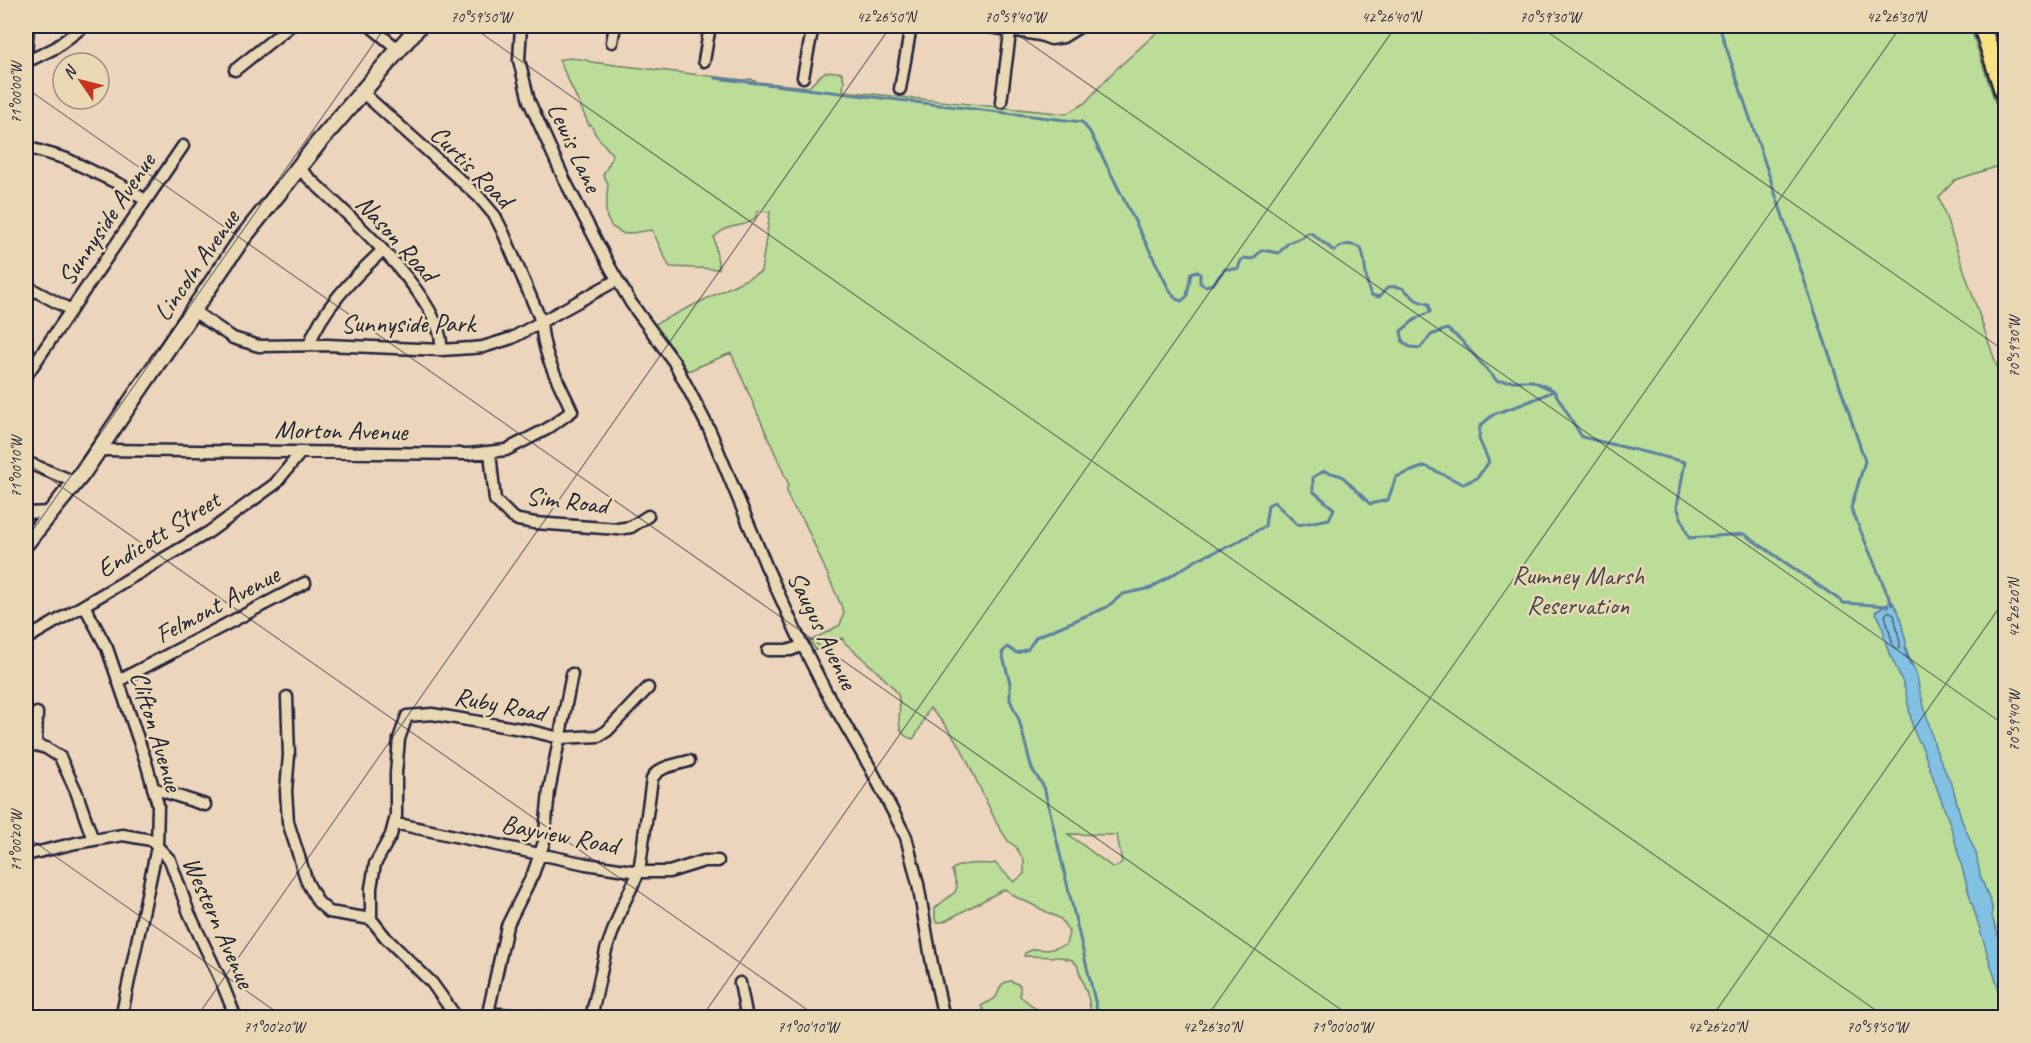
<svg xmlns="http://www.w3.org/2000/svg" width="2031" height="1043" font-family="Caveat,sans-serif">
  <rect width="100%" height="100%" fill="#edd4bc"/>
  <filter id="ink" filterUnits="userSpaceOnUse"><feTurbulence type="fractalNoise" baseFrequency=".0167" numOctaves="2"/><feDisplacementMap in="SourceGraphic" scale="12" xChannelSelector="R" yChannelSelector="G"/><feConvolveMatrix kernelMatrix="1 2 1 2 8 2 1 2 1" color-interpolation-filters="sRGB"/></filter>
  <g filter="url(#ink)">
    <!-- green -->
    <path fill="#bbdd97" stroke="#6e8069" stroke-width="1.5" fill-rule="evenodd" d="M1164 26H1468L1472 31 1481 35 1487 33 1489 26H1970L2005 132V164L1955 180 1939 197 2005 390V1017H1092L1088 997 1077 965 1072 960 1060 957 1024 956 1025 953 1034 949 1048 950 1066 945 1069 932 1061 919 1029 903 1014 896 1007 890H1003L943 922H937L935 920V908L955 892 957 887 952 870C958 863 981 863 991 864L995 863 1014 882 1024 874V861L1016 847 1008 841 997 824 961 748 946 726 930 708C923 717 921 730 913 739 890 733 904 710 898 695 894 684 855 652 845 643L842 638 816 650 810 641 840 625 844 612 803 519C795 510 786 499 787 487L789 485 731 353 688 371 655 324 761 272 770 212 758 211C754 225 743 224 731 227 724 228 720 233 714 237L719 269 671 267 669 266 652 230 624 234 612 227 607 218 606 210 608 183 603 175 611 160 612 154 596 135 591 125H589L559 60C567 57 583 58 591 62L743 80 751 79 757 82 809 87C822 75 821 68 842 73L844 80 843 91 1066 114 1085 103 1111 74ZM1068 834 1117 835 1122 862 1116 867H1112Z
      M1011 981 1020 985V996L1036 1009 1037 1014 1034 1017C1017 1018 989 1024 981 1006 984 1004 991 1001 994 999 1002 992 996 983 1011 981Z"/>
    <!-- water -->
    <path fill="#83c1e3" stroke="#5c81a0" stroke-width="1.5" d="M1892 601 1899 613 1906 642V656L1914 668 1917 676 1919 688 1936 750 1953 788 1962 821 1976 853 1980 875 1992 906V917L2005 956V1011L1970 897 1952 830 1921 744C1909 729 1910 704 1904 686 1899 672 1892 660 1887 647 1883 635 1884 622 1875 612Z"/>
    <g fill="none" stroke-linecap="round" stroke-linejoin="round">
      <!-- shore -->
      <path stroke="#49627e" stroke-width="1.5" d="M1889 611 1894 615 1900 643V647L1898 649 1893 645 1885 615Z"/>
      <!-- stream -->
      <path stroke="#5c81a0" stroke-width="3" d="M1719 26 1865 461 1851 508 1892 605
        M715 78 1082 122 1090 132 1169 289 1176 299 1182 301 1187 296 1191 273 1197 271 1200 274V283L1205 286 1213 284 1225 269H1238L1241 260 1244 258 1253 259 1262 250 1279 253 1288 243 1303 237 1307 233H1311L1334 251C1344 243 1349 243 1361 248 1367 264 1364 280 1371 295L1379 297 1388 287C1407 286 1402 289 1415 299 1418 302 1425 303 1429 304L1430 312 1417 318 1401 331 1403 342 1410 347 1420 348 1431 335 1447 329 1460 339 1497 381H1532L1553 390
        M1905 648 1911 665
        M1099 1018 1044 787 1032 769 1019 720 1010 700V683L1002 653 1007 647 1017 653 1028 649 1036 637 1107 607 1123 594 1151 588 1200 558 1234 544 1265 526 1268 505 1274 502 1298 525 1329 519 1334 509 1313 491V477L1324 471 1342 476 1370 504 1388 500 1396 477 1425 466 1463 484 1477 478 1489 462 1479 439 1480 426 1494 414 1523 404 1554 391 1582 437 1685 462 1677 507 1689 538 1744 534 1844 603 1888 606"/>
      <!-- street casing -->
      <g stroke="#22223b" stroke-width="15">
        <path id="street" d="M370 26 399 50
          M521 26 519 60 529 101 564 179 611 269 631 303 674 362 693 398 710 431 767 568 798 636 825 690 871 769 906 837 918 884 932 964 944 1018
          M984 26 1040 35 1051 39 1063 37 1081 26
          M612 42 615 26
          M26 56 28 26
          M704 61 710 26
          M26 62 55 48 84 26
          M235 70 290 26
          M803 77 813 26
          M900 89 911 26
          M1001 102 1011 26
          M26 147 67 159 123 186 145 200
          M298 168C335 203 447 299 441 350
          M26 286 71 310
          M192 310 233 338 259 346 327 345 441 350 472 348 483 347 512 338 617 280
          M309 345C322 309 354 277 382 251
          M26 376 183 146
          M98 450 469 454 506 450 547 429 572 411C558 380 543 357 541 321L503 232 495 216 479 197 362 92
          M490 452 495 500 511 516 518 520 535 523 618 529 631 527 648 516
          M26 462 75 482
          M26 513 51 512
          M84 605 107 648 146 762 158 805 157 847 121 1018
          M26 639 209 532 275 484 301 452
          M768 650H791L803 645
          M118 681 305 583
          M287 697 289 755 286 791 288 822 307 882 318 902 329 912 371 919 386 938 432 983 457 1018
          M36 745 37 713
          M26 746 36 745 46 748 60 757 76 791 93 840
          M153 788 205 805
          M394 823 586 864 639 872H669L704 861H718
          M26 855 76 843 123 835 151 840 170 860 189 913 222 983 236 1018
          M371 919V888L375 864 391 835 396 816V773L399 739 407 716 432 714 527 730 560 738 599 736 607 731 648 688
          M740 983 747 1018
          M488 1013 507 926 533 874 544 842 549 791 572 674
          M479 1018 488 1013 546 1018
          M591 1018 606 950 622 907 639 872 652 779C658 766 676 765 689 761"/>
      </g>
      <!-- secondary casing -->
      <g stroke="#22223b" stroke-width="20">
        <path id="secondary" d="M26 543 82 474 241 240 319 142 419 26"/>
      </g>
      <!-- primary casing -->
      <g stroke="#22223b" stroke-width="21">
        <path id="primary" d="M1982 26 2006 100
          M2001 26 2006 39"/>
      </g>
      <!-- street -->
      <use href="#street" stroke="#ead8b5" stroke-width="10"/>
      <!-- secondary -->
      <use href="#secondary" stroke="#ead8b5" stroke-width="15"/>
      <!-- primary -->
      <use href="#primary" stroke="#f7e281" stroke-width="16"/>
    </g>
  </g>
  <!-- ticks -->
  <path fill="none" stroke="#22223b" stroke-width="1.5" stroke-opacity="0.45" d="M471 26 1887 1018M1005 26 2006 726M1539 26 2006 352M26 88 1353 1018M26 462 819 1018M26 540 386 26M26 836 285 1018M196 1018 891 26M701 1018 1396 26M1206 1018 1901 26M1711 1018 2006 598"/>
  <g text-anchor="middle" stroke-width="5" stroke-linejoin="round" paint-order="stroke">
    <!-- street labels -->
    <g font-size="26" fill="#22223b" stroke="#ead8b5">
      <text transform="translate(575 147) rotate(65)" y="9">Lewis Lane</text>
      <text transform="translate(472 166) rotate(45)" y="9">Curtis Road</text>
      <text transform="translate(106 219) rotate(-56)" y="9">Sunnyside Avenue</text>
      <text transform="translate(397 238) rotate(48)" y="9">Nason Road</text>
      <text transform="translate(196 265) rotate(-55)" y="9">Lincoln Avenue</text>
      <text x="408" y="332">Sunnyside Park</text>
      <text transform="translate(341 430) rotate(1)" y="9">Morton Avenue</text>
      <text transform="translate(567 500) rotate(7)" y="9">Sim Road</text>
      <text transform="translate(158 534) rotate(-32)" y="9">Endicott Street</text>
      <text transform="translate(217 604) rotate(-28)" y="9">Felmont Avenue</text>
      <text transform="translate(823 630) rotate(64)" y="9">Saugus Avenue</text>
      <text transform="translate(500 704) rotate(11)" y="9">Ruby Road</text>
      <text transform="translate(157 731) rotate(73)" y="9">Clifton Avenue</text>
      <text transform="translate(560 834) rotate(11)" y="9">Bayview Road</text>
      <text transform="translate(219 922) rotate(66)" y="9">Western Avenue</text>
    </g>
    <!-- park labels -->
    <g font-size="26" fill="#41474d" stroke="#ead8b5">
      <text x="1578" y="584">Rumney Marsh<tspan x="1578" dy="30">Reservation</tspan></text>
    </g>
  </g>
  <!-- margin -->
  <rect width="2031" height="1043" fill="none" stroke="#ead8b5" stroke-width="66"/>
  <!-- north arrow -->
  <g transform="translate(81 81) rotate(305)"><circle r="28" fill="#ead8b5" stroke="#9a8f84" stroke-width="1.5"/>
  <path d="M0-4.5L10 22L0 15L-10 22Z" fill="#c8321e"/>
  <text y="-9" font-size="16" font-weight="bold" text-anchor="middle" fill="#22223b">N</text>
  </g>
  <rect x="33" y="33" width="1965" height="977" fill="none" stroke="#22223b" stroke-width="2"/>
  <g font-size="15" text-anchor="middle" fill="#22223b">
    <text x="481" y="22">70°59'50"W</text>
    <text x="886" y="22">42°26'50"N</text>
    <text x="1015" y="22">70°59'40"W</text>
    <text x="1391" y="22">42°26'40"N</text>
    <text x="1550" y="22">70°59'30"W</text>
    <text x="1896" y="22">42°26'30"N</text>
    <text transform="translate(16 93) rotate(-90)" y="5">71°00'00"W</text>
    <text transform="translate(2014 347) rotate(-90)" y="5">70°59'30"W</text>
    <text transform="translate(16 467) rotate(-90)" y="5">71°00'10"W</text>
    <text transform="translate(2014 608) rotate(-90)" y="5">42°26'20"N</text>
    <text transform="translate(2014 721) rotate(-90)" y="5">70°59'40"W</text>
    <text transform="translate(16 841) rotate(-90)" y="5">71°00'20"W</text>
    <text x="274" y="1032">71°00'20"W</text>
    <text x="808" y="1032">71°00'10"W</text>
    <text x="1212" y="1032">42°26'30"N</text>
    <text x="1342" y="1032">71°00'00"W</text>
    <text x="1717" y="1032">42°26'20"N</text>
    <text x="1877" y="1032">70°59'50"W</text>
  </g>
</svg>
